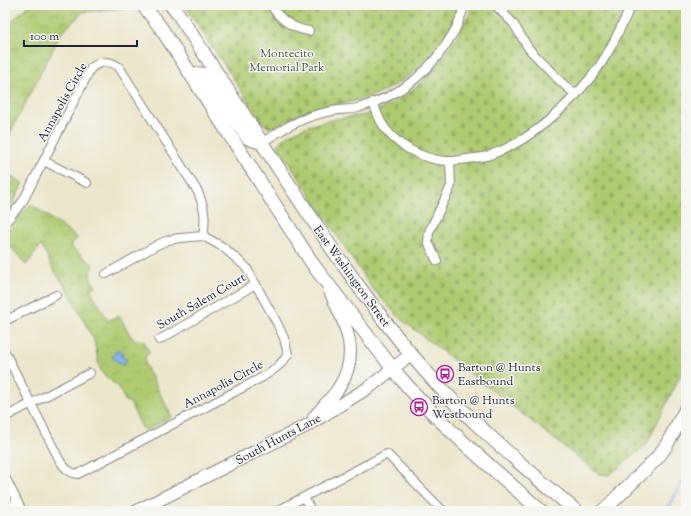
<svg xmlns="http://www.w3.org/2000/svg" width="691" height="516" font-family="'Sorts Mill Goudy',serif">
  <defs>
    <pattern id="cemetery-stones" width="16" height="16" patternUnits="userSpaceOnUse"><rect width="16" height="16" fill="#aecb71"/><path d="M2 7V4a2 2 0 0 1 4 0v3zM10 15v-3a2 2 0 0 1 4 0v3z" fill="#95ae63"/></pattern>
    <pattern id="park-crowns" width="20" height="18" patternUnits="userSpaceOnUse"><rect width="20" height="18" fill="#aecb71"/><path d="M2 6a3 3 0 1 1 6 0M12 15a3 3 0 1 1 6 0" fill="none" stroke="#95ae63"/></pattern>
    <pattern id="water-waves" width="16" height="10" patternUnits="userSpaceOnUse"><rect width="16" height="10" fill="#87b7f2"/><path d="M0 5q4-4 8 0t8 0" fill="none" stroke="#6e94c5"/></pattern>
  </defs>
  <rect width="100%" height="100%" fill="#f6f6f2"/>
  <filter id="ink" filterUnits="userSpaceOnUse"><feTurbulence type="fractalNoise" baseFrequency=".025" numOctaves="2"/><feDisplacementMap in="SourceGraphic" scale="8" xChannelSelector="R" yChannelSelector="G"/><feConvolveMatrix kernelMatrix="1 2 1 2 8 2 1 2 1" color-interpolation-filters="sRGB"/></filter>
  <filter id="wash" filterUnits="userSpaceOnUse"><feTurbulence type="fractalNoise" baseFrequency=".012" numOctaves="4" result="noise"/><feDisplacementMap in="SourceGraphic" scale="16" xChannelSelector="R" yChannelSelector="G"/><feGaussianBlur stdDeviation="0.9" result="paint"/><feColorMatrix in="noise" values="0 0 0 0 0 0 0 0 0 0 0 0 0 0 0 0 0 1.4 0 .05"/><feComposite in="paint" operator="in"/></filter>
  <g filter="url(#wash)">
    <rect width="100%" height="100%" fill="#ece6cb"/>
    <!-- cemetery -->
    <path fill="url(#cemetery-stones)" stroke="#687656" d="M185 5H462C455 20 448 37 437 50 422 70 383 95 359 100 345 104 330 104 317 107 300 112 286 123 269 128L262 122Z
      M473 5H686V364L646 445 609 475 599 474 401 319 371 287 278 146C282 138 288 135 296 131 313 123 331 120 349 117 354 116 360 116 365 115 373 113 385 107 393 103 431 81 455 45 473 5Z"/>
    <!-- park -->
    <path fill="url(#park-crowns)" stroke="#687656" d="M29 5H131L132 7 83 12 61 33 5 143V27Z
      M5 174 23 183 13 203 5 213Z
      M31 204 77 238 70 246 93 265C89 273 89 279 96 286L90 289 108 321 119 315 131 337 135 340 144 341 146 347 150 352 145 357V364L172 417 144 431 129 401 126 402 118 387 102 373 99 365 94 340 67 289 54 270 41 245 26 265 5 240V233Z"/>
    <!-- water -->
    <path fill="url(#water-waves)" stroke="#546c96" d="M118 349 123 353 121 356 127 360 122 365 112 357Z"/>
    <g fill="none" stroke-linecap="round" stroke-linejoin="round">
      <!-- stream -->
      <path stroke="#87b7f2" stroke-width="2.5" d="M666 511 686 475"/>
    </g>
  </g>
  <g filter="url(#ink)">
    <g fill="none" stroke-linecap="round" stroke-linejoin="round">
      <!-- minor casing -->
      <g stroke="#878483" stroke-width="10">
        <path id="minor" d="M271 5C279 19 293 29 309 31
          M495 5 513 23 529 49 561 82 576 95
          M373 102C375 109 378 115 381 122 393 144 421 159 446 161 450 162 456 160 461 160 471 158 481 158 490 155 529 142 567 107 592 76 608 56 618 33 629 10L635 5
          M262 143C284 127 306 115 333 111 341 109 350 110 358 108 403 95 432 71 455 30 459 22 462 13 465 5
          M44 161 87 183
          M5 223 23 201 91 68C100 61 110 60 119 67L198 192C205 209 206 218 203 236
          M437 261 428 242 429 232 451 186 450 161
          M5 321 56 295
          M159 340 256 284
          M5 352 60 461C65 468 69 473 78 474L261 378C272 371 282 365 288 354L284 338 277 323 246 267 223 247 203 236 180 238 168 240 157 245 106 274
          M5 417 90 373
          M5 477 22 511
          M304 497 311 511
          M5 509 17 502
          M277 511 387 454 443 511"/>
      </g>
      <!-- secondary casing -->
      <g stroke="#878483" stroke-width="14">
        <path id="secondary" d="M314 417C322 408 331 399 338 389 362 353 345 325 330 291
          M137 511 306 426 371 386 411 354"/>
      </g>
      <!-- primary casing -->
      <g stroke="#878483" stroke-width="15">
        <path id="primary" d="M143 5 161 28 314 266 393 369C436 422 490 466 541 511
          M171 5 179 15C211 64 243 114 275 163 321 233 367 303 421 366 467 420 522 465 576 511
          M191 74H202L205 75 248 138 256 141
          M603 511 657 458 666 446 686 409"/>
      </g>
      <!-- minor -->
      <use href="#minor" stroke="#fff" stroke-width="8"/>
      <!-- secondary -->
      <use href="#secondary" stroke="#fff" stroke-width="12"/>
      <!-- primary -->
      <use href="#primary" stroke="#fff" stroke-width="13"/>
    </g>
  </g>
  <!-- icons -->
  <defs>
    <g id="bus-ring" transform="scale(0.9)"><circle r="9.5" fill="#f6f6f2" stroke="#b5179e" stroke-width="1.5"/><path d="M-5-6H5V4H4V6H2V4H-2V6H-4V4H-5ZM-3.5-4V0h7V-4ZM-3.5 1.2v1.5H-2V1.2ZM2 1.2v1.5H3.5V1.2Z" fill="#b5179e"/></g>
  </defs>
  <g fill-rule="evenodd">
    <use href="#bus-ring" x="445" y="374"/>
    <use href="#bus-ring" x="419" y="407"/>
  </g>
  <g text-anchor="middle" stroke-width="3" stroke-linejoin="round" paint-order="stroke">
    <!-- park labels -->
    <g font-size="12" fill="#4c554b" stroke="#f6f6f2">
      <text x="287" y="57">Montecito<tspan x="287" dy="14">Memorial Park</tspan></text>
    </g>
    <!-- street labels -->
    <g font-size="12" fill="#22223b" stroke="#f6f6f2">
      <text transform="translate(62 102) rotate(-61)" y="4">Annapolis Circle</text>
      <text transform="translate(352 276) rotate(54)" y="4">East Washington Street</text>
      <text transform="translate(201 301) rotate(-30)" y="4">South Salem Court</text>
      <text transform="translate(223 384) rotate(-28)" y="4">Annapolis Circle</text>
      <text transform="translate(278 439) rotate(-28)" y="4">South Hunts Lane</text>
    </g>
    <!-- poi labels -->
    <g font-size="12" fill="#22223b" stroke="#f6f6f2" text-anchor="start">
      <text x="458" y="371">Barton @ Hunts<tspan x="458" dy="14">Eastbound</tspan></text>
      <text x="432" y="404">Barton @ Hunts<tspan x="432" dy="14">Westbound</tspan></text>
    </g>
  </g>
  <!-- margin -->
  <rect width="691" height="516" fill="none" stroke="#f6f6f2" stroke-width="20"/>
  <!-- scale -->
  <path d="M24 40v6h113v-6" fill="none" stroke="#22223b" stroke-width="2"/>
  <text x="30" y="40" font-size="12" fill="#22223b" stroke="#f6f6f2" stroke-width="3" paint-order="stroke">100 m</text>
</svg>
